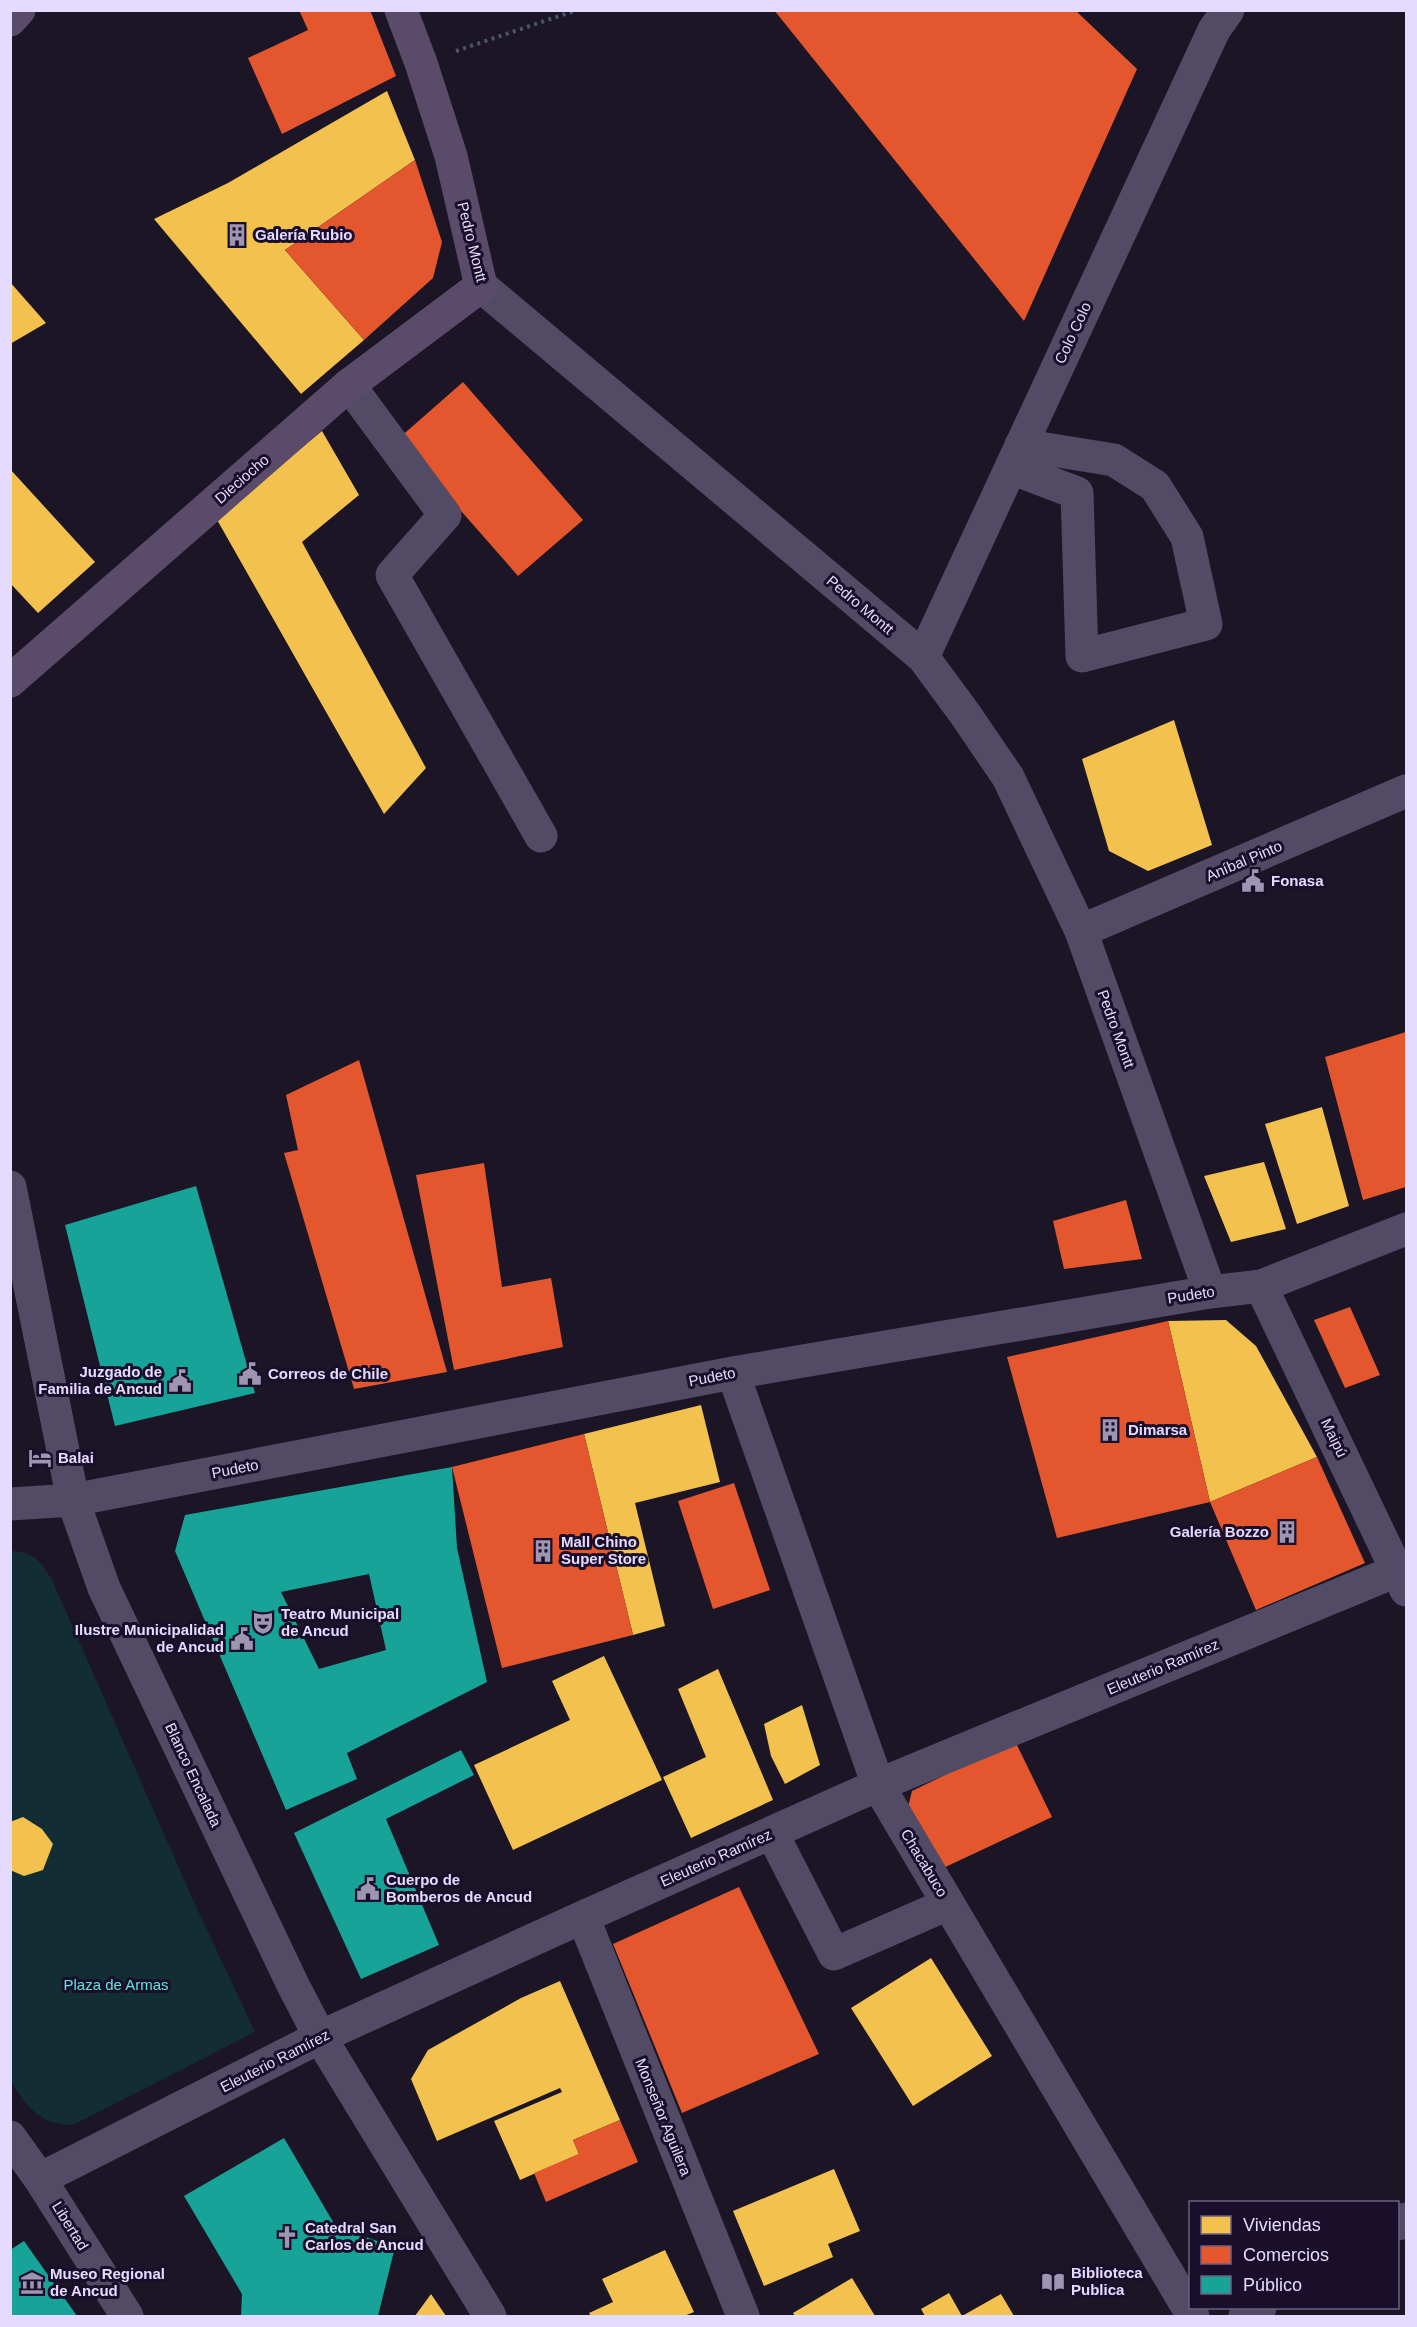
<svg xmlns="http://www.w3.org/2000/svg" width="1417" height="2327" font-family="Helvetica,sans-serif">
  <rect width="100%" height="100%" fill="#1b1525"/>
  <!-- green -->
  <path fill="#132d34" d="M11 1551C34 1552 40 1560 52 1580L193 1900 255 2032 73 2125C39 2124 29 2109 11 2082Z"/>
  <!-- homes -->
  <path fill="#f2c14e" d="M387 91 415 160 285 250 364 340 301 394 154 219 228 183Z
    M10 282 46 323 10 344Z
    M322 431 359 495 302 542 426 768 384 814 216 518Z
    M10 469 95 562 38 613 10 583Z
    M1174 720 1212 845 1148 871 1109 851 1082 759Z
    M1322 1107 1349 1206 1297 1224 1265 1124Z
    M1264 1162 1286 1229 1231 1242 1204 1176Z
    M1226 1320 1256 1346 1317 1457 1210 1502 1168 1321Z
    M701 1405 720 1482 635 1503 665 1626 633 1635 584 1434Z
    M604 1656 662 1780 513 1850 474 1765 570 1720 552 1681Z
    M718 1669 773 1800 691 1838 663 1777 706 1757 678 1689Z
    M802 1705 820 1765 785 1784 771 1756 764 1724Z
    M23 1817 42 1829 53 1844 43 1870 24 1876 10 1870V1822Z
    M931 1958 992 2056 913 2106 851 2008Z
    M560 1981 620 2120 573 2140 579 2154 520 2180 494 2121 562 2092 560 2088 437 2141 411 2079 428 2050 521 1998Z
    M834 2169 860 2231 828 2244 833 2257 764 2286 733 2211Z
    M665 2250 694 2312 684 2316H591L589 2313 613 2302 602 2279Z
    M852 2278 875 2316H795L793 2313Z
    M949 2293 962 2316 1001 2294 1014 2316H925L921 2309Z
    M431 2294 446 2316H415Z"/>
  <!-- shops -->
  <path fill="#e4572e" d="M299 10H370L396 76 282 134 248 58 308 30Z
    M774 10H1075L1137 69 1024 321Z
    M415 160 442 242 433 278 364 340 285 250Z
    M463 382 583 520 518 576 398 439Z
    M1406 1032V1187L1363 1200 1325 1057Z
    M359 1060 447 1372 354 1389 284 1153 298 1150 286 1095Z
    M484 1163 502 1287 551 1278 563 1347 454 1370 416 1175Z
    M1126 1200 1142 1259 1064 1269 1053 1221Z
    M1350 1307 1380 1375 1345 1388 1314 1320Z
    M1168 1321 1210 1502 1057 1538 1007 1357Z
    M584 1434 633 1635 502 1668 452 1467Z
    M1317 1457 1365 1563 1256 1610 1210 1502Z
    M734 1483 770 1590 713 1609 678 1501Z
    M1015 1741 1052 1817 939 1870 907 1811 912 1791Z
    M739 1887 819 2054 682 2113 613 1944Z
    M620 2120 638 2162 546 2202 534 2173 579 2154 573 2140Z"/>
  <!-- public -->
  <path fill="#17a398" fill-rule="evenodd" d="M196 1186 255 1393 115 1426 65 1225Z
    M452 1467 457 1548 487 1682 347 1753 357 1779 286 1810 175 1551 185 1515ZM369 1574 386 1650 319 1669 281 1592Z
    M461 1750 474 1775 386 1819 439 1945 361 1979 294 1833Z
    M284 2138 336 2227 395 2247 378 2316H241L242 2294 184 2196Z
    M24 2241 77 2316H10V2250Z"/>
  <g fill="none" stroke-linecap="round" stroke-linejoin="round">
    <!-- path -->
    <path stroke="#4b5568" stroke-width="4" stroke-dasharray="3 4.5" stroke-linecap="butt" d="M456 51 577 10"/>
    <!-- minor -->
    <path stroke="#514b66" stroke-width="33" d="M481 286 923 657 965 714 1008 777 1081 931 1210 1292
      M349 385 445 515 392 575 541 836
      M1011 468 1077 493 1082 656 1206 624 1187 537 1155 486 1114 460 1021 445
      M923 657 1214 30 1228 10
      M1081 931 1406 791
      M10 1187 73 1500 104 1588 293 1985 320 2037 490 2316
      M1261 1286 1406 1590
      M733 1373 878 1785 1193 2316
      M10 1504 73 1500 733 1373 1210 1292 1261 1286 1406 1229
      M772 1833 834 1954 948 1904
      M583 1917 743 2316
      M10 2137 40 2179 127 2316
      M40 2179 320 2037 583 1917 878 1785 1406 1567
      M1398 2224 1406 2219
      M1245 2316 1260 2308"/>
    <!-- major -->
    <path stroke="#5b4b6b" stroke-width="33" d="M10 20 19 10
      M10 681 349 385 481 286 451 156 421 63 401 10"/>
  </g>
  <!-- icons -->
  <defs>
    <g id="building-bare" transform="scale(1.8)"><path d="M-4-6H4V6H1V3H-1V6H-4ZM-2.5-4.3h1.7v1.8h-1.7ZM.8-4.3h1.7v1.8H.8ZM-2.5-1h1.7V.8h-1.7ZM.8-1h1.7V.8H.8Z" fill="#9e95b3" stroke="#190f2b" stroke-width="2.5" paint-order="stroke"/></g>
    <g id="civic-bare" transform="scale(1.8)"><path d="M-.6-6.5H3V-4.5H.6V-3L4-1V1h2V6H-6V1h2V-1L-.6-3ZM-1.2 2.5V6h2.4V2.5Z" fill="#9e95b3" stroke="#190f2b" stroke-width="2.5" paint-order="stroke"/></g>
    <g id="hotel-bare" transform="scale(1.8)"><path d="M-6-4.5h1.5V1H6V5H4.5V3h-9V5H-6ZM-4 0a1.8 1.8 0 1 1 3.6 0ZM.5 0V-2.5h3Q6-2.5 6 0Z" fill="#9e95b3" stroke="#190f2b" stroke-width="2.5" paint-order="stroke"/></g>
    <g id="theatre-bare" transform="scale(1.8)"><path d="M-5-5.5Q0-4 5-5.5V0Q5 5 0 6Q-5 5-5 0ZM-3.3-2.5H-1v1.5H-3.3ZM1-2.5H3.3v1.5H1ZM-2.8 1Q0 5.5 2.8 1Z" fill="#9e95b3" stroke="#190f2b" stroke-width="2.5" paint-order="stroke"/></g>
    <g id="church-bare" transform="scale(1.8)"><path d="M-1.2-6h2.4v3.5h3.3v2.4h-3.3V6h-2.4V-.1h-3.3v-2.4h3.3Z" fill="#9e95b3" stroke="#190f2b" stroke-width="2.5" paint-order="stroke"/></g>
    <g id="library-bare" transform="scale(1.8)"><path d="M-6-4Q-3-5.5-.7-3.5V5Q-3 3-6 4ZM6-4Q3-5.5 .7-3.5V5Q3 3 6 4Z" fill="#9e95b3" stroke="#190f2b" stroke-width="2.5" paint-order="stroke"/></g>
    <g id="museum-bare" transform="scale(1.8)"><path d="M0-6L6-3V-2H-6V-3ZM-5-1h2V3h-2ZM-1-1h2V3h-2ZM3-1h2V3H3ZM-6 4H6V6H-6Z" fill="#9e95b3" stroke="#190f2b" stroke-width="2.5" paint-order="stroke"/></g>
  </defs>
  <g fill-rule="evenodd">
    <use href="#building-bare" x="237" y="235"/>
    <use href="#civic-bare" x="1253" y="881"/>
    <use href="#civic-bare" x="250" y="1374"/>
    <use href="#civic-bare" x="180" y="1381"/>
    <use href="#building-bare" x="1110" y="1430"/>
    <use href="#hotel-bare" x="40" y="1458"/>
    <use href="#building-bare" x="1287" y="1532"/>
    <use href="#building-bare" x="543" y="1551"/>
    <use href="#theatre-bare" x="263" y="1623"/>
    <use href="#civic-bare" x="242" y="1639"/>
    <use href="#civic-bare" x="368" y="1889"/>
    <use href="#church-bare" x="287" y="2237"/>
    <use href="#library-bare" x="1053" y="2282"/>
    <use href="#museum-bare" x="32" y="2283"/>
  </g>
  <g text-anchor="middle" stroke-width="6" stroke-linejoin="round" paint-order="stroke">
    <!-- poi labels -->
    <g font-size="15" font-weight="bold" fill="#e5daff" stroke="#190f2b" text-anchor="start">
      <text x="255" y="240">Galería Rubio</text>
      <text x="1271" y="886">Fonasa</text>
      <text x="162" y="1377" text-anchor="end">Juzgado de<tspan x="162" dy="17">Familia de Ancud</tspan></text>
      <text x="268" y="1379">Correos de Chile</text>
      <text x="1128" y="1435">Dimarsa</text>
      <text x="58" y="1463">Balai</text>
      <text x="1269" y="1537" text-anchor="end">Galería Bozzo</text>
      <text x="561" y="1547">Mall Chino<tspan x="561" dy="17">Super Store</tspan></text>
      <text x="281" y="1619">Teatro Municipal<tspan x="281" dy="17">de Ancud</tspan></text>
      <text x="224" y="1635" text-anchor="end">Ilustre Municipalidad<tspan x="224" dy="17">de Ancud</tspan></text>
      <text x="386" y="1885">Cuerpo de<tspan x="386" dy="17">Bomberos de Ancud</tspan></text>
      <text x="305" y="2233">Catedral San<tspan x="305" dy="17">Carlos de Ancud</tspan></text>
      <text x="1071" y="2278">Biblioteca<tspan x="1071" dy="17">Publica</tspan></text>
      <text x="50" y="2279">Museo Regional<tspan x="50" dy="17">de Ancud</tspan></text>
    </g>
    <!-- street labels -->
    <g font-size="15" fill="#e5daff" stroke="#190f2b">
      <text transform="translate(472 242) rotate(76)" y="5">Pedro Montt</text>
      <text transform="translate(1073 333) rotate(-65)" y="5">Colo Colo</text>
      <text transform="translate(242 479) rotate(-41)" y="5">Dieciocho</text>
      <text transform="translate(860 605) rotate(40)" y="5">Pedro Montt</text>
      <text transform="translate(1244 861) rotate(-23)" y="5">Aníbal Pinto</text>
      <text transform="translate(1116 1029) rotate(70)" y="5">Pedro Montt</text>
      <text transform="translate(1191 1295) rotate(-9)" y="5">Pudeto</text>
      <text transform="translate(712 1377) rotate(-11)" y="5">Pudeto</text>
      <text transform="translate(1334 1438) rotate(64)" y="5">Maipú</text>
      <text transform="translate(235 1469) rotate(-11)" y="5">Pudeto</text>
      <text transform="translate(1163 1667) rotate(-23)" y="5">Eleuterio Ramírez</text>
      <text transform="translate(193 1775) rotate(65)" y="5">Blanco Encalada</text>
      <text transform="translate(716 1858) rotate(-24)" y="5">Eleuterio Ramírez</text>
      <text transform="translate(924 1863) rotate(59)" y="5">Chacabuco</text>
      <text transform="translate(275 2061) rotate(-27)" y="5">Eleuterio Ramírez</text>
      <text transform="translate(663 2117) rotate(68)" y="5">Monseñor Aguilera</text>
      <text transform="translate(70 2226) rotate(58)" y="5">Libertad</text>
    </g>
    <!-- park labels -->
    <g font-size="15" fill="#5ee7dd" stroke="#190f2b">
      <text x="116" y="1990">Plaza de Armas</text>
    </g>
  </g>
  <!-- border -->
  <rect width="1417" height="2327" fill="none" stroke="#e5daff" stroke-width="24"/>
  <!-- legend -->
  <rect x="1189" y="2201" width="210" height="108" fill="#190f2b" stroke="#6b6080" stroke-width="1.5"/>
  <rect x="1201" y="2216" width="30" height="18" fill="#f2c14e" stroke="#6b6080" stroke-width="1.5"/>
  <text x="1243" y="2231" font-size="18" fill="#e5daff">Viviendas</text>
  <rect x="1201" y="2246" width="30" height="18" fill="#e4572e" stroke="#6b6080" stroke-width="1.5"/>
  <text x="1243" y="2261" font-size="18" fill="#e5daff">Comercios</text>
  <rect x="1201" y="2276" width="30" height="18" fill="#17a398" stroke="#6b6080" stroke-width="1.5"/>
  <text x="1243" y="2291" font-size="18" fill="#e5daff">Público</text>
</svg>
